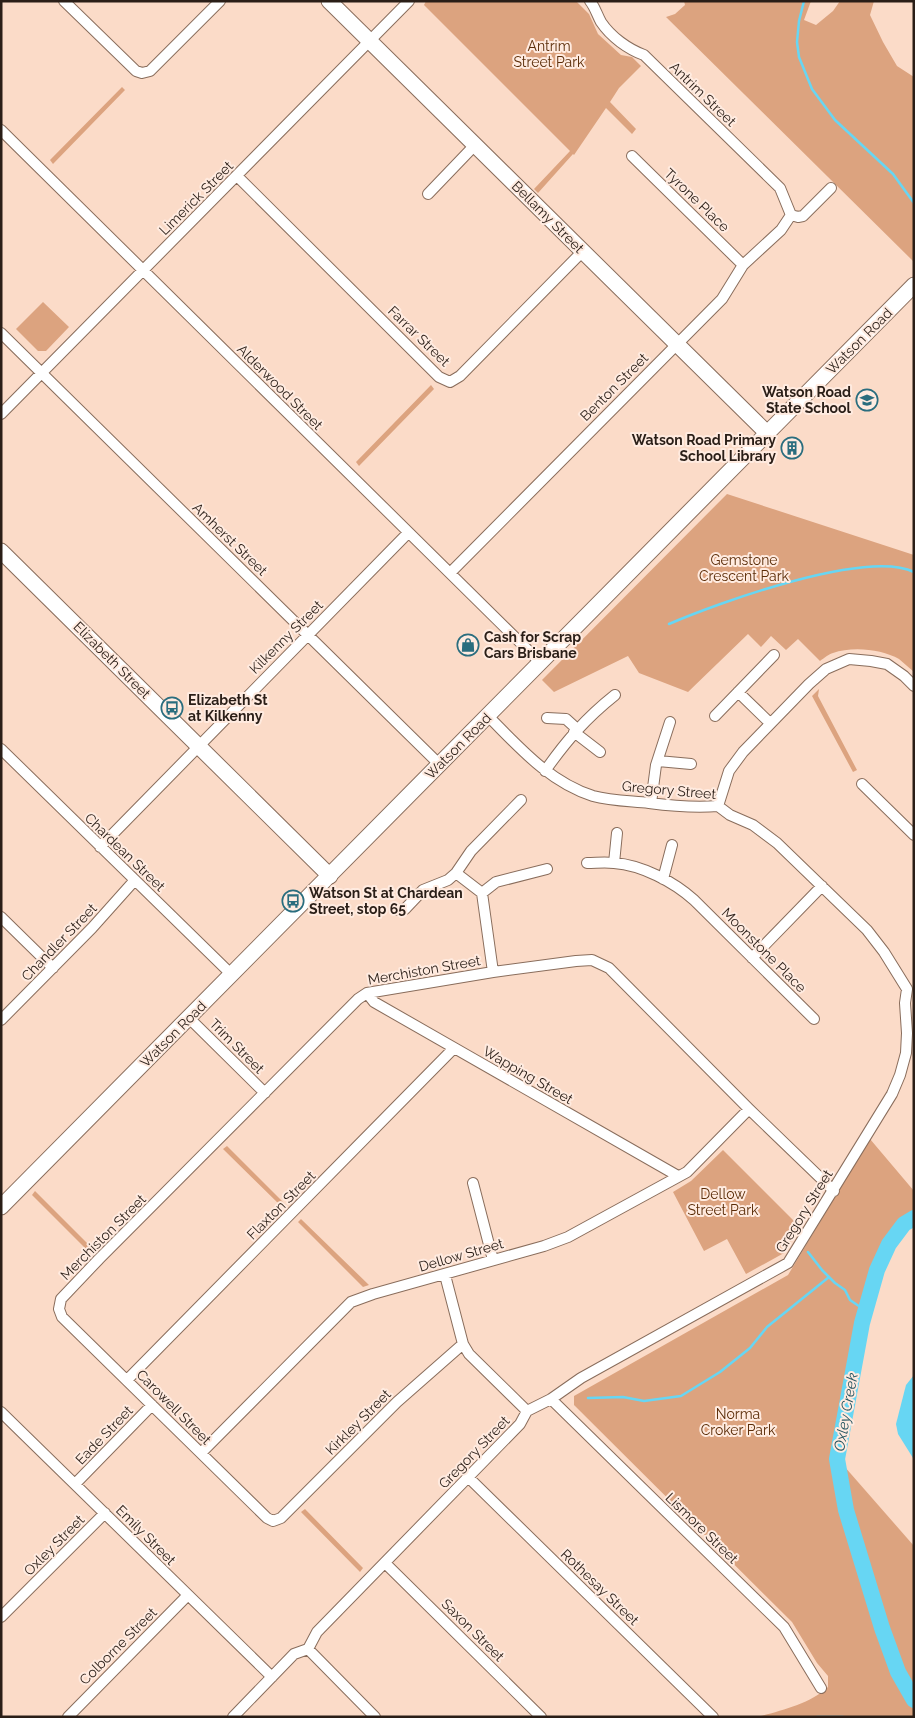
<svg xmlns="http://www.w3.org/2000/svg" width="915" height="1718" font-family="Raleway,sans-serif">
  <rect width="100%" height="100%" fill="#fbdbc8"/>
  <!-- green -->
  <path fill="#dca37f" d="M426 1H576L589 14 598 34 621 55 632 57 641 66 619 88 610 102 636 129 632 134 606 108 574 155 573 154 538 193 534 189 570 151 424 5Z
    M684 1H811L804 20 816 25 833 11 840 1H874L870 15 883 42 897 66 914 77V262L666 17 675 14 685 5Z
    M122 87 125 90 53 164 50 160Z
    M43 302 69 327 46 351H38L16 329Z
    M431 385 434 389 359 466 356 462Z
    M727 494 914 555V672C909 668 904 663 899 659 882 649 852 646 833 653 829 654 824 658 820 661L798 639 786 650 771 636 761 647 748 634 688 692 639 673 628 656 554 692 542 680Z
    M819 689 818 696 857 770 853 772 812 696Z
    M870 1139 914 1191V1218L904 1224 889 1244 877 1270 862 1323 837 1458 914 1546V1717H758C782 1710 810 1704 828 1687V1676L817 1663 792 1622 574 1405V1396L788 1275Z
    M227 1146 286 1205 283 1208 223 1149Z
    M723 1150 800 1227 784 1253 746 1274 727 1239 704 1251 673 1192 691 1181Z
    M35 1191 94 1250 91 1254 32 1195Z
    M301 1219 369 1285 363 1287 298 1222Z
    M305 1509 363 1568 360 1572 301 1512Z"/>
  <!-- water -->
  <path fill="#67d6f3" d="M914 1375V1456L913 1458 898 1434 896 1424 906 1385Z"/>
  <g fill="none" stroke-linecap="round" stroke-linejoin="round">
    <!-- stream -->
    <path stroke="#67d6f3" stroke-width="2.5" d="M804 1 799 21 797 42 799 57 812 89 835 120 893 174 914 203
      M669 624C718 603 866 549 914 572
      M808 1252 822 1270 835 1283 845 1290 850 1300 866 1311
      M588 1398 623 1397 644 1401 681 1396 720 1372 750 1348 767 1327 829 1277
      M817 1717H843"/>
    <!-- river -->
    <path stroke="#67d6f3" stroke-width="16" d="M914 1218 904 1224 889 1244 877 1270 862 1323 837 1459 846 1510 882 1628 898 1672 914 1700"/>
    <!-- street casing -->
    <g stroke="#896d5c" stroke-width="12">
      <path id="street" d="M64 1 136 71 142 73 150 71 220 1
        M590 1C595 7 597 15 601 22 611 37 628 49 644 55L780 188 791 215
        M1 130 541 663
        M632 156 743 265
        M237 176 439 377 450 382 460 376 583 251
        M428 194 475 145
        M791 215 798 217 803 216 831 188
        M1 333 440 765
        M1 414 409 1
        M450 573 722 299 743 265 781 230 791 215
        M738 692 770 723
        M715 716 774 655
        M547 718 566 719 577 729
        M574 732 600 752
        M1 749 231 974
        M658 761 691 764
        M545 771C566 741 586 718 615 695
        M862 784 914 835
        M651 803 656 765 670 722
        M718 806 729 771 743 752 809 684 826 669 849 659 871 661 887 664 904 676 914 686
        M100 847 408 533
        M587 863C596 863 605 862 614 863 642 865 674 882 694 900L814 1019
        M614 863 617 833
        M456 873 471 851 521 800
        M663 879 672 845
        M482 893 493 972
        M482 893 496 882 547 869
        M397 910 405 909 423 890 448 880 456 873 482 893
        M1 917 53 968
        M752 958 822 886
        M367 993 374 1002 678 1176
        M189 1018 265 1093
        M1 1020 92 928 134 881
        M473 1183 493 1260
        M445 1275 463 1344 469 1354 527 1411
        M463 1344 397 1402 281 1518 273 1521 267 1518 62 1317 59 1309 61 1299 99 1259 358 999 367 993 493 972 576 961 592 960 609 968 749 1109 834 1191
        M127 1380 454 1048
        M551 1399 784 1627 821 1688
        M1 1412 272 1677
        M201 1453 351 1302 373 1294 544 1246 568 1237 687 1172 749 1109
        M468 1477 713 1717
        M75 1484 152 1405
        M385 1563 541 1717
        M1 1617 105 1513
        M308 1649 375 1717
        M68 1717 188 1595
        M233 1717 294 1654 308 1649 317 1632 520 1424 527 1411 551 1399 581 1378 788 1263 892 1094 900 1075 906 1053 907 1033 905 1003 907 989 884 952 867 930 777 843 753 825 730 815 718 806C695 808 672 806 649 803 631 801 611 801 593 796 549 782 519 747 488 716"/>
    </g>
    <!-- secondary casing -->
    <g stroke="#896d5c" stroke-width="17">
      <path id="secondary" d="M329 1 767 433
        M1 551 330 876
        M1 1207 914 285"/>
    </g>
    <!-- street -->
    <use href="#street" stroke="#fff" stroke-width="10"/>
    <!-- secondary -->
    <use href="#secondary" stroke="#fff" stroke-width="15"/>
  </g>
  <!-- icons -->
  <defs>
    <g id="school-ring" transform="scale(1.125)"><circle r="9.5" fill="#ffebe0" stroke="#2a6d7e" stroke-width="1.5"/><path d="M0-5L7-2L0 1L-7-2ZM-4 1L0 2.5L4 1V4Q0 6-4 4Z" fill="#2a6d7e"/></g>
    <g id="building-ring" transform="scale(1.125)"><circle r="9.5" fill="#ffebe0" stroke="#2a6d7e" stroke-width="1.5"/><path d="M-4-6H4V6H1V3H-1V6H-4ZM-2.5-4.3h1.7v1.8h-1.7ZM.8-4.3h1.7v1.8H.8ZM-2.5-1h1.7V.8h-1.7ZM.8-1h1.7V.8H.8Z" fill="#2a6d7e"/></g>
    <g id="shop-ring" transform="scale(1.125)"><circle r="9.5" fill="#ffebe0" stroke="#2a6d7e" stroke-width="1.5"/><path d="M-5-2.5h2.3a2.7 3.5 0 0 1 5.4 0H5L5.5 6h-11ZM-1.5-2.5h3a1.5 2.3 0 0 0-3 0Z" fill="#2a6d7e"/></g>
    <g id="bus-ring" transform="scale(1.125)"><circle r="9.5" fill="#ffebe0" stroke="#2a6d7e" stroke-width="1.5"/><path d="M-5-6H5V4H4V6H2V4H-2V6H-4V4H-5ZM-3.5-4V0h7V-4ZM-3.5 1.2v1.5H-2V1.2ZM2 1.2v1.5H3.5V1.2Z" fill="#2a6d7e"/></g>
  </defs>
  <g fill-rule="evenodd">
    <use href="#school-ring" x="867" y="400"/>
    <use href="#building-ring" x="792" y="448"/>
    <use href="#shop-ring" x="468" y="645"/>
    <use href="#bus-ring" x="172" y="708"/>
    <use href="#bus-ring" x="293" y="901"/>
  </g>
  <g text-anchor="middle" stroke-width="4" stroke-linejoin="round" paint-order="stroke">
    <!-- park labels -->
    <g font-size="14" fill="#5b2c07" stroke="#ffebe0">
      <text x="549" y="51">Antrim<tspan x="549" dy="16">Street Park</tspan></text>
      <text x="744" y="565">Gemstone<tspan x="744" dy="16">Crescent Park</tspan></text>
      <text x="723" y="1199">Dellow<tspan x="723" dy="16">Street Park</tspan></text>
      <text x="738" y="1419">Norma<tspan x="738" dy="16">Croker Park</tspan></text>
    </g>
    <!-- street labels -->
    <g font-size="14" fill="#2a1e17" stroke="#ffebe0">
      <text transform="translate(703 94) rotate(44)" y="5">Antrim Street</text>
      <text transform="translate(196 198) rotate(-45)" y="5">Limerick Street</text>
      <text transform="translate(697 200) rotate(44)" y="5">Tyrone Place</text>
      <text transform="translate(548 217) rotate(45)" y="5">Bellamy Street</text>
      <text transform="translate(419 336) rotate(44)" y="5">Farrar Street</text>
      <text transform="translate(859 341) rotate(-45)" y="5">Watson Road</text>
      <text transform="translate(280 387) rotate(45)" y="5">Alderwood Street</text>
      <text transform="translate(614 387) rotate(-45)" y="5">Benton Street</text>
      <text transform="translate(230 539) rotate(44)" y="5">Amherst Street</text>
      <text transform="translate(286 637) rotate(-45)" y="5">Kilkenny Street</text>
      <text transform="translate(112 660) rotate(45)" y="5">Elizabeth Street</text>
      <text transform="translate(458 746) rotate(-45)" y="5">Watson Road</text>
      <text transform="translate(669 790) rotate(5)" y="5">Gregory Street</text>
      <text transform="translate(125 852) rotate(44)" y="5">Chardean Street</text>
      <text transform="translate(59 942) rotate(-46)" y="5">Chandler Street</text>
      <text transform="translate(764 950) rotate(45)" y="5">Moonstone Place</text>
      <text transform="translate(424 970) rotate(-10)" y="5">Merchiston Street</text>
      <text transform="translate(173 1034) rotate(-45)" y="5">Watson Road</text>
      <text transform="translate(237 1046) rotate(45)" y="5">Trim Street</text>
      <text transform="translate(528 1075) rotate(30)" y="5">Wapping Street</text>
      <text transform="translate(281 1205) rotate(-45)" y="5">Flaxton Street</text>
      <text transform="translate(804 1211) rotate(-58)" y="5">Gregory Street</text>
      <text transform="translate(103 1237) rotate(-45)" y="5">Merchiston Street</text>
      <text transform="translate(461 1255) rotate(-16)" y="5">Dellow Street</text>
      <text transform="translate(174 1407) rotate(45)" y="5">Carowell Street</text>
      <text transform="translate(358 1422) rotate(-45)" y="5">Kirkley Street</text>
      <text transform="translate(104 1435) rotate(-46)" y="5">Eade Street</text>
      <text transform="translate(474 1452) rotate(-46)" y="5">Gregory Street</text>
      <text transform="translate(702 1528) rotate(44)" y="5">Lismore Street</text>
      <text transform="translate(146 1535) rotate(45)" y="5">Emily Street</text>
      <text transform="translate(54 1545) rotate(-45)" y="5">Oxley Street</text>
      <text transform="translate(600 1587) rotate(44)" y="5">Rothesay Street</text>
      <text transform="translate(473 1630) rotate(45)" y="5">Saxon Street</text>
      <text transform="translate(118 1646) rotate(-45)" y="5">Colborne Street</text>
    </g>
    <!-- poi labels -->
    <g font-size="14" font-weight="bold" fill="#2a1e17" stroke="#ffebe0" text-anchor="start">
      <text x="851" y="397" text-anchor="end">Watson Road<tspan x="851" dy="16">State School</tspan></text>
      <text x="776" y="445" text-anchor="end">Watson Road Primary<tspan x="776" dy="16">School Library</tspan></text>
      <text x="484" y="642">Cash for Scrap<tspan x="484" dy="16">Cars Brisbane</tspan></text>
      <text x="188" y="705">Elizabeth St<tspan x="188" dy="16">at Kilkenny</tspan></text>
      <text x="309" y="898">Watson St at Chardean<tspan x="309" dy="16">Street, stop 65</tspan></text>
    </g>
    <!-- water labels -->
    <g font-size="15" font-style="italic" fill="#245460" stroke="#ffebe0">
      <text transform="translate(846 1412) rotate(-80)" y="5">Oxley Creek</text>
    </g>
  </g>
  <!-- border -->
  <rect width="915" height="1718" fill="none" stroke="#2a1e17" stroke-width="5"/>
</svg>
